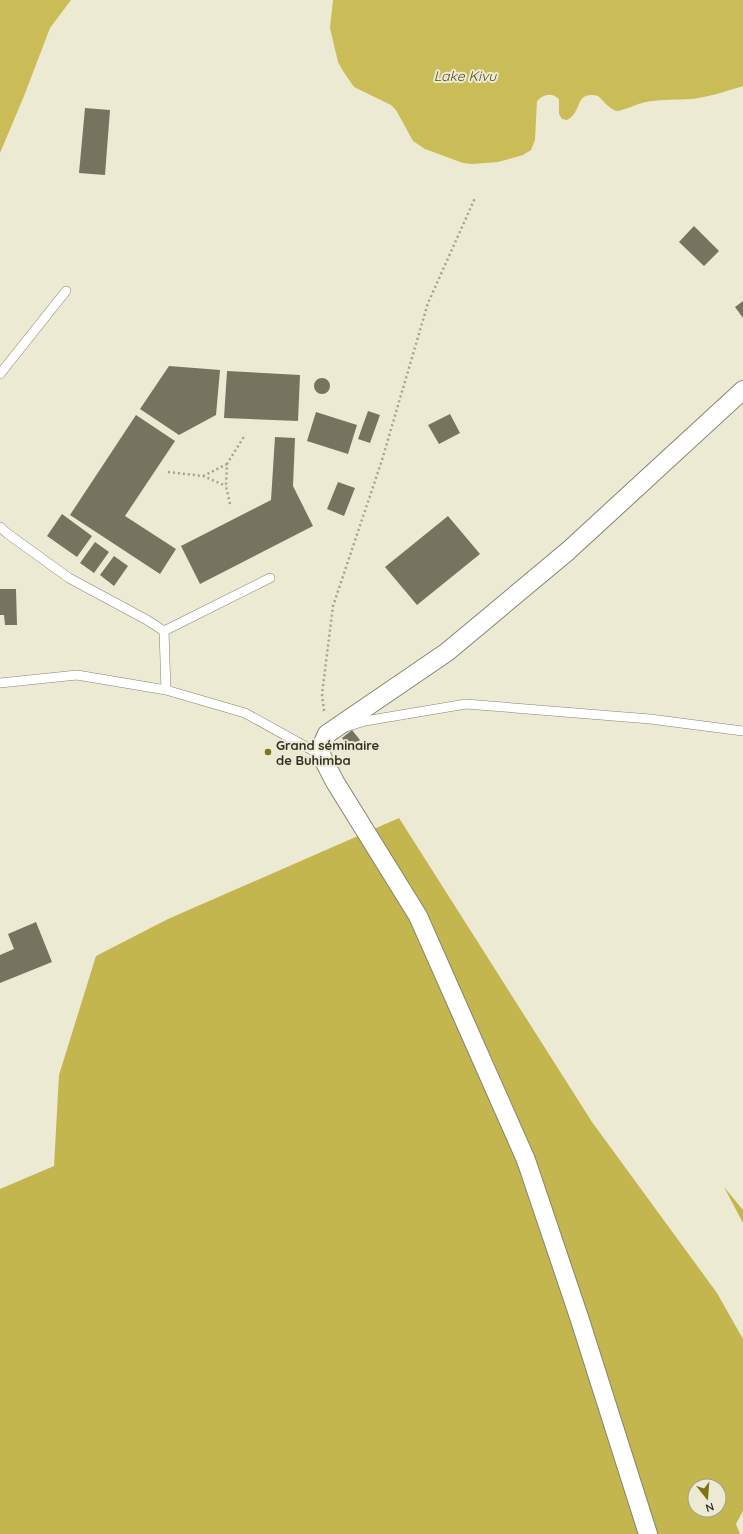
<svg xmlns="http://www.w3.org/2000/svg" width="743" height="1534" font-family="Quicksand,sans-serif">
  <rect width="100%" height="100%" fill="#ecead2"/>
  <!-- forest -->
  <path fill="#c3b64f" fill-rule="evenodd" d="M399 818 592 1122 717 1293 743 1339V1511L736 1524 740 1534H0V1189L54 1166 59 1075 96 956 168 919ZM695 1486H719V1510H695Z
    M724 1187 743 1210V1223Z"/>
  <!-- water -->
  <path fill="#cabd57" d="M0 0H71L50 28 24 96 0 153Z
    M333 0H743V86C727 91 709 97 692 99 677 100 662 99 646 102 639 103 622 111 617 111 610 110 603 100 598 96 574 90 583 112 567 120L562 119 559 114V99C552 92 543 94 537 101L535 140 531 150 523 155 498 162 472 164 463 163 425 149 413 141 396 110 391 105 354 87 343 71 338 62 330 28Z"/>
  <!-- building -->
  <path fill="#76745e" d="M85 108 110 110 105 175 79 173Z
    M694 226 719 251 704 266 679 242Z
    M743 301V318L735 307Z
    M169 366 220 370 216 415 179 435 140 409Z
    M227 371 300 375 298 421 224 418Z
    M314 386a8 8 0 1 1 16 0a8 8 0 1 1-16 0Z
    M368 411 380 415 370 443 358 439Z
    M316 412 357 425 348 454 307 441Z
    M450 414 460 433 439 444 428 425Z
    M136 415 175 441 125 516 176 549 160 574 70 515Z
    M275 437 295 438 293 486 313 526 200 584 181 546 271 500Z
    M338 482 355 488 344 516 327 509Z
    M62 514 92 536 77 557 47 536Z
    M448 516 480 554 417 605 385 567Z
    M95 542 109 552 94 573 80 563Z
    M114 556 128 566 114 586 100 575Z
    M0 589H16L17 625H5L4 615H0Z
    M352 730 360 740 350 748 342 738Z
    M36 922 52 962 0 983V955L14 949 8 934Z"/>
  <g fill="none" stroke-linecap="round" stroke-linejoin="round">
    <!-- service casing -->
    <g stroke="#86846e" stroke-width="10">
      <path id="service" d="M0 374 66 291
        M0 527 8 534 69 578 147 620 164 631 166 690
        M164 631 270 578
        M0 683 77 675 166 690 245 713 321 755
        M349 726 365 721 466 704 650 719 743 731"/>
    </g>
    <!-- minor casing -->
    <g stroke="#86846e" stroke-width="20">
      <path id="minor" d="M648 1534 579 1317 526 1160 418 916 335 782 321 755 322 745 327 734 447 652 568 551 743 390"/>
    </g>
    <!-- path -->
    <path stroke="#a4a290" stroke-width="2.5" stroke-dasharray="2 3" stroke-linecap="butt" d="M168 472 203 476 226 486
      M203 476 227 464
      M230 504 226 486 227 464 245 435
      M324 711 322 694 333 606 382 460 428 303 475 198"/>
    <!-- service -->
    <use href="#service" stroke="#fff" stroke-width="9"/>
    <!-- minor -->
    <use href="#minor" stroke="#fff" stroke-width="18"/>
  </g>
  <!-- markers -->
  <circle fill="#7e7314" stroke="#ecead2" stroke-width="1.5" cx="268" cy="752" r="4"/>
  <g text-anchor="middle" stroke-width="4" stroke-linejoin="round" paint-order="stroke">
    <!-- poi labels -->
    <g font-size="13" font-weight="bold" fill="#323128" stroke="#ecead2" text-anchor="start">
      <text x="276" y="750">Grand séminaire<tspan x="276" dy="15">de Buhimba</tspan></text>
    </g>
    <!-- water labels -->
    <g font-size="14" font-style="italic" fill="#565026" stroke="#ecead2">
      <text x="465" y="81">Lake Kivu</text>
    </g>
  </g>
  <!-- north arrow -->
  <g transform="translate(707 1498) rotate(163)"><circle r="19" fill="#ecead2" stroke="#a2a08e"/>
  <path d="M0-3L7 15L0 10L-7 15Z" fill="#7e7314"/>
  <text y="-6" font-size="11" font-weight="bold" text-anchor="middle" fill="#323128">N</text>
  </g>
</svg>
